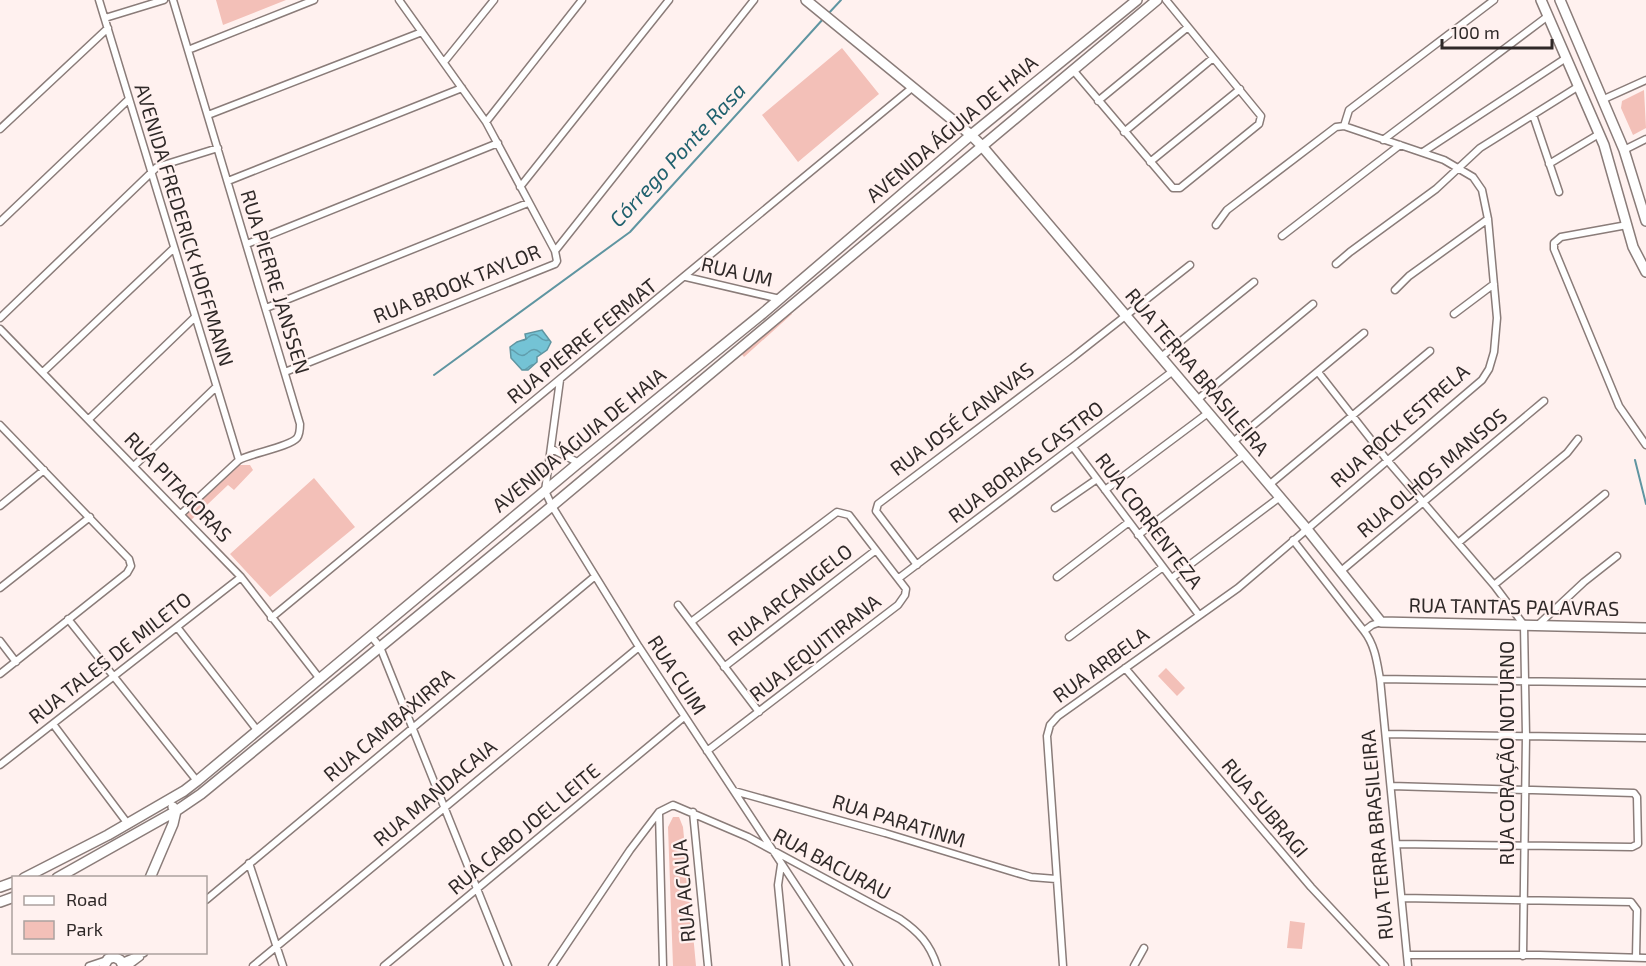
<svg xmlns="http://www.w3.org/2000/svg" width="1646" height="966" font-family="'Exo 2',sans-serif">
  <defs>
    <pattern id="water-waves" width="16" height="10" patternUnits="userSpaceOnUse" patternTransform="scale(1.5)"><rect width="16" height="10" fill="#74c3d5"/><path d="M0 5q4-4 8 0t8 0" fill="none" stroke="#609ead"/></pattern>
  </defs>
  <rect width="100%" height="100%" fill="#fff1ef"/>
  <!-- green -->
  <path fill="#f3c0b8" d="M216 0H286L223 25Z
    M842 48 879 94 798 162 762 115Z
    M1644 90 1646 128 1633 135 1621 108 1622 101Z
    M790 312 792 314 744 357 741 353Z
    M232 465H250L253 470 234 490 228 485 189 522 181 514Z
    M314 478 355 527 270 597 230 554Z
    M1166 668 1185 688 1177 696 1158 676Z
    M673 817H679L683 827 696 966H673L668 827Z
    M1290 921 1305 923 1302 949 1287 948Z"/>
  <!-- water -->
  <path fill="url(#water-waves)" stroke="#5f95a1" stroke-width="1.5" d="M542 330 551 342 547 350 537 357V362L528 370H522L511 358 510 347 517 342 526 339 525 334Z"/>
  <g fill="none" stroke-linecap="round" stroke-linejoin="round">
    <!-- stream -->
    <path stroke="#5f95a1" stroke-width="2" d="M828 14 841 0
      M434 375 630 232 824 18
      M1635 460 1646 504"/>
    <!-- street casing -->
    <g stroke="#8a7c79" stroke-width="9">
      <path id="street" d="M99 0 239 460
        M173 0 300 424C300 429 300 434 297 438 289 447 252 453 239 460L181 514
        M105 18 164 0
        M188 50 314 0
        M444 62 494 0
        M1073 70 1173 188H1180L1259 124 1261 116 1166 0
        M1604 99 1646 80
        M1098 101 1188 27
        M208 115 422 32
        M1533 115 1559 192
        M486 122 582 0
        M1344 126 1349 110 1494 0
        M0 129 108 28
        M1124 132 1213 58
        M1383 140 1548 16
        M1624 150 1646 139
        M1423 152 1566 58
        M1150 162 1240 89
        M1549 164 1599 134
        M228 181 462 88
        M520 187 669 0
        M0 222 129 99
        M1627 225 1561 237 1554 243V249L1619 406 1646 445
        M1282 236 1400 145
        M247 244 498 143
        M555 251 754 0
        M1336 264 1350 252 1436 189 1480 148 1579 86
        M686 277 780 299
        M1395 290 1409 276 1488 219
        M266 308 528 203
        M1454 314 1494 284
        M0 318 157 167 218 148
        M0 329 241 577 320 679
        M1161 357 1254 282
        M43 372 174 248
        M285 372 555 264 557 261 555 251 486 122 399 0
        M1318 372 1387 460 1494 585 1524 625 1526 736 1523 956
        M560 380 545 491 552 506 639 647 849 966
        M1197 400 1313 304
        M89 419 195 317
        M0 425 129 559 131 566 127 573 0 674
        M1233 442 1364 333
        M1073 447 1199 615
        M552 449 579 463
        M134 466 216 387
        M1269 485 1430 351
        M1105 490 1208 413
        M0 506 44 470
        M1055 508 1097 479
        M1138 535 1244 455
        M1293 540 1364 631C1375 645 1377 662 1380 679L1408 966
        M1458 543 1567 453 1578 439
        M917 565 876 511 878 504 1072 358 1190 265
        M1341 571 1544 401
        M1057 577 1129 522
        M899 578 1173 371
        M1172 578 1280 497
        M1494 585 1605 494
        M0 588 90 517
        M678 605 759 712
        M271 618 913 87
        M68 619 197 781
        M691 622 837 512 849 515 906 589 905 595 898 605 707 751
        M1538 625 1584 582 1617 556
        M177 627 257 730
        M1364 631 1372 625 1381 622
        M371 636 380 647 508 966
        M1069 637 1163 567
        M0 641 16 662
        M724 667 876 550
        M1125 668 1311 887 1385 966
        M1380 679 1646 683
        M53 724 128 824
        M1386 734 1646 738
        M0 765 241 577
        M1391 786 1634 793 1637 797 1638 844 1632 847 1397 844
        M734 791 885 833 1010 871 1031 877 1056 879
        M693 812 708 966
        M659 813 663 966
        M249 863 283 966
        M781 865 778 885 786 966
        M1402 898 1631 902 1637 910 1636 957
        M206 900 594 577
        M1407 955H1540L1646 958
        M122 962 144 953
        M89 966 107 960
        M128 966 140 957
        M253 966 639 647
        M384 966 684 717
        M552 966 630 850 659 812 673 805 748 837 900 919C919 932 930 944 937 966
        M1063 966 1047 736 1050 725 1058 716 1238 588 1482 380 1489 369 1494 352 1497 318 1488 219 1482 190 1473 177 1444 160 1344 126 1336 127 1227 210 1216 225
        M1134 966 1144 948"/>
    </g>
    <!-- secondary casing -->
    <g stroke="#8a7c79" stroke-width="12">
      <path id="secondary" d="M806 0 971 135 981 145 1306 528 1381 622 1646 628
        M1541 0 1604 145 1633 247 1646 272
        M1560 0 1624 150 1646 221
        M24 878 108 835 184 791 197 781 576 465 762 314 971 135 1137 0
        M57 878 176 811 201 794 552 506 1157 0
        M150 878 173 824 176 811 173 807
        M0 887 14 882
        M0 902 14 897
        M104 966 108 959 114 957 120 960 123 966"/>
    </g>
    <!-- street -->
    <use href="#street" stroke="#fff" stroke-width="6"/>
    <!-- secondary -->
    <use href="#secondary" stroke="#fff" stroke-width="9"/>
  </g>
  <g text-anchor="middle" stroke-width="4.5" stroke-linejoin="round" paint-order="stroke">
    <!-- street labels -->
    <g font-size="20" fill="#2f2928" stroke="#fff1ef">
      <text transform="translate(952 129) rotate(-40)" y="7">AVENIDA ÁGUIA DE HAIA</text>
      <text transform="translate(184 225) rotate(73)" y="7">AVENIDA FREDERICK HOFFMANN</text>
      <text transform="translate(737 272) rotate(13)" y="7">RUA UM</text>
      <text transform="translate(275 282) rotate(73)" y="7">RUA PIERRE JANSSEN</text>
      <text transform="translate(457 284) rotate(-22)" y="7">RUA BROOK TAYLOR</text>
      <text transform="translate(582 341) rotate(-39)" y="7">RUA PIERRE FERMAT</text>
      <text transform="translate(1197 372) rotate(50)" y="7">RUA TERRA BRASILEIRA</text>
      <text transform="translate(962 419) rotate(-37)" y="7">RUA JOSÉ CANAVAS</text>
      <text transform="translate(1400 426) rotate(-41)" y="7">RUA ROCK ESTRELA</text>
      <text transform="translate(579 440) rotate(-39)" y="7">AVENIDA ÁGUIA DE HAIA</text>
      <text transform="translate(1026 462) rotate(-37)" y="7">RUA BORJAS CASTRO</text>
      <text transform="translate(1432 473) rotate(-40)" y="7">RUA OLHOS MANSOS</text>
      <text transform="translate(178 487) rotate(46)" y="7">RUA PITAGORAS</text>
      <text transform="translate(1149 521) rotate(53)" y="7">RUA CORRENTEZA</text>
      <text transform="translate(790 595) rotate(-38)" y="7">RUA ARCANGELO</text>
      <text transform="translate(1514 607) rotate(1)" y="7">RUA TANTAS PALAVRAS</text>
      <text transform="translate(815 648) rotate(-38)" y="7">RUA JEQUITIRANA</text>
      <text transform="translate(110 658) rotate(-38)" y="7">RUA TALES DE MILETO</text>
      <text transform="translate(1101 665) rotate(-36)" y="7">RUA ARBELA</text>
      <text transform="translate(677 675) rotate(57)" y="7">RUA CUIM</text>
      <text transform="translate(389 725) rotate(-40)" y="7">RUA CAMBAXIRRA</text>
      <text transform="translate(1507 753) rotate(-90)" y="7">RUA CORAÇÃO NOTURNO</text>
      <text transform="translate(435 793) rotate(-40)" y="7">RUA MANDACAIA</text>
      <text transform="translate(1265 808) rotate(50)" y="7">RUA SUBRAGI</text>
      <text transform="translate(899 821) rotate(17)" y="7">RUA PARATINM</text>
      <text transform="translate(524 829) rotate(-40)" y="7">RUA CABO JOEL LEITE</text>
      <text transform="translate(1377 835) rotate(-95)" y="7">RUA TERRA BRASILEIRA</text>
      <text transform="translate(832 864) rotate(28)" y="7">RUA BACURAU</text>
      <text transform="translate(684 891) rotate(-95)" y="7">RUA ACAUA</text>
    </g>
    <!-- water labels -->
    <g font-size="21" font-style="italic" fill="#20616e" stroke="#fff1ef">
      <text transform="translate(678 155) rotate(-47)" y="7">Córrego Ponte Rasa</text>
    </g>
  </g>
  <!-- legend -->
  <rect x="12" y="876" width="195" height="78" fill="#fff1ef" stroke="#aca19f" stroke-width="1.5"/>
  <rect x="24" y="896" width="30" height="9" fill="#ffffff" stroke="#aca19f" stroke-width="1.5"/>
  <text x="66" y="906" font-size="18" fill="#2f2928">Road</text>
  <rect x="24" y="921" width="30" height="18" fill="#f3c0b8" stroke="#aca19f" stroke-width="1.5"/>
  <text x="66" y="936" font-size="18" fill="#2f2928">Park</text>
  <!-- scale -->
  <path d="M1442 39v9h110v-9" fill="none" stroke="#2f2928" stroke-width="3"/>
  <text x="1451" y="39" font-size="18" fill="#2f2928" stroke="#fff1ef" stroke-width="4.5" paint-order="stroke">100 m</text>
</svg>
